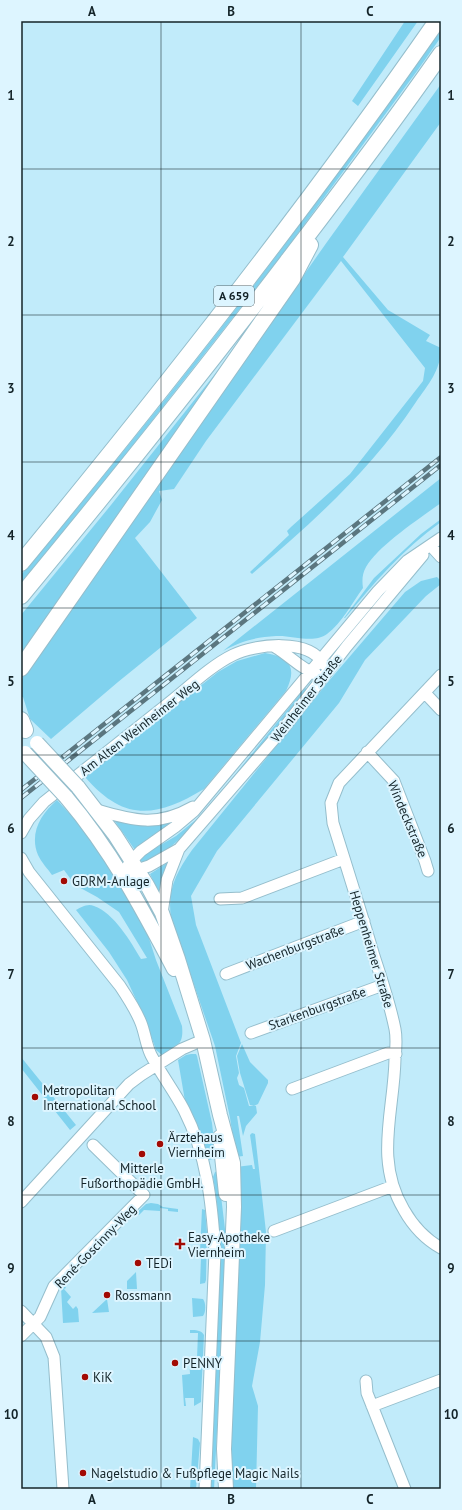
<svg xmlns="http://www.w3.org/2000/svg" width="462" height="1510" font-family="'PT Sans',sans-serif">
  <rect width="100%" height="100%" fill="#c1ebfa"/>
  <!-- green -->
  <path fill="#80d2ee" d="M405 21H418L358 106 352 101Z
    M441 29V37L417 71 282 255 111 473 21 583V575C126 451 227 323 324 192 363 138 402 83 441 29Z
    M441 84V122L343 257 388 310 430 335 426 341 441 348C441 370 428 385 416 402 371 470 313 522 252 574L250 572 289 535 287 531 291 527 350 474 423 381 425 368 341 261 206 441 174 489 159 491 162 500 150 522 135 538 197 618 118 682 51 739 30 719 23 697H21L22 679 28 666 327 242Z
    M246 335 21 657V615L111 505Z
    M441 478V503C420 518 378 546 366 567 362 574 362 581 363 588 352 603 342 623 327 634 314 644 292 635 276 636 256 637 241 641 223 651Z
    M441 519V522C403 549 374 583 345 618H344L374 578 421 534Z
    M437 577 441 581V584L426 596 365 660 339 703 217 851 191 896 196 925 241 1043 236 1056 239 1073 237 1078 239 1085 244 1088 249 1106H256L257 1113 246 1126 243 1136 239 1116H237L243 1156 236 1157 230 1118 215 1046 171 918C167 890 176 873 192 850L328 682 405 592 421 581Z
    M265 653C291 657 297 668 286 691L204 789C156 818 124 822 85 777L218 672 237 661Z
    M305 688 308 690C284 719 175 864 142 862L139 859 152 850 176 836 204 813Z
    M57 800 81 826 122 885 145 926 156 960 182 1026C184 1045 177 1046 162 1055L156 1050 145 1019 127 980 109 952 76 910C81 907 88 903 94 906 114 913 131 942 141 959L147 958 119 912 97 897 75 885 64 870 52 875C48 869 41 862 38 855 29 833 41 814 57 800Z
    M114 820C135 823 154 828 174 820L176 823 135 850Z
    M170 861 161 891H158L150 874Z
    M242 1044 250 1062 268 1080V1083L258 1104 254 1106 250 1105 240 1073 237 1056Z
    M191 1054H196L197 1056 212 1123 216 1158 209 1160 195 1120 185 1101 178 1060 186 1055Z
    M21 1057 76 1125 70 1130 21 1068Z
    M252 1133 255 1134 266 1232 265 1285 260 1342 252 1386 258 1406 256 1489H230L236 1167 252 1165 253 1169H255L250 1135Z
    M218 1171 225 1229 226 1258 214 1489H209L220 1257 217 1203 213 1177 215 1172Z
    M151 1203 158 1204 163 1207 178 1209V1212L168 1211V1209L160 1208V1211L144 1210 139 1215 137 1214 134 1217H132L146 1204Z
    M202 1209 205 1210 207 1232 206 1280 205 1283 200 1284 201 1257H193L200 1251Z
    M136 1272 137 1289H127V1281Z
    M68 1282 65 1286 66 1288 64 1289 71 1297 67 1302 73 1309 76 1306 78 1309 79 1322 63 1323 61 1288Z
    M192 1298 203 1299C206 1303 206 1312 203 1316L193 1317Z
    M107 1299 109 1312 92 1313Z
    M190 1330C196 1330 201 1330 204 1335L201 1397V1402L194 1406V1398H185L186 1406H184L182 1375 190 1374 189 1359 197 1358 198 1333H190Z
    M193 1437 198 1439 200 1443 196 1489H190Z"/>
  <g fill="none" stroke-linecap="round" stroke-linejoin="round">
    <!-- minor casing -->
    <g stroke="#95becc" stroke-width="13">
      <path id="minor" d="M431 546 441 557
        M275 647C289 655 301 669 316 674
        M441 675 339 783 331 803 333 823C347 868 361 912 374 956 382 980 390 1004 395 1029 397 1039 396 1049 395 1059 394 1112 374 1160 404 1210 413 1226 425 1239 441 1248
        M425 693 441 710
        M367 752 394 781 425 861 428 871
        M97 810C134 821 158 827 193 807
        M21 833 29 819 44 802C84 770 125 738 165 706 186 690 210 666 233 655 255 644 310 638 323 664
        M21 858 29 872 120 986C128 998 136 1010 141 1023 145 1033 146 1045 151 1055 161 1074 174 1091 184 1110 207 1155 212 1203 215 1252L205 1489
        M131 872 149 866 179 849 283 729 347 646 423 555
        M122 874 132 860 141 851 175 827 194 811 378 591 407 561 441 538
        M220 899 242 898 344 859
        M162 913 167 880 179 849
        M226 974 364 921
        M251 1033 383 985
        M292 1089 388 1053 396 1054
        M21 1202 129 1084 141 1075 182 1049 203 1040
        M274 1231 393 1186
        M21 1311 46 1337 54 1357 63 1489
        M21 1336 40 1317 54 1286 144 1195 93 1145
        M366 1381 367 1393 405 1489
        M372 1406 441 1380"/>
    </g>
    <!-- major casing -->
    <g stroke="#95becc" stroke-width="16">
      <path id="major" d="M78 787 115 835 147 885 162 913 178 959 203 1040 220 1115 233 1163 234 1207 224 1449 226 1489
        M66 797C111 850 142 908 174 969
        M220 1137 226 1194"/>
    </g>
    <!-- highway casing -->
    <g stroke="#95becc" stroke-width="18">
      <path id="highway" d="M21 563C166 387 307 208 437 21
        M21 596C112 486 201 375 287 262 340 193 392 124 441 54
        M21 668 292 279 310 245
        M21 720 25 730"/>
    </g>
    <!-- minor -->
    <use href="#minor" stroke="#fff" stroke-width="11"/>
    <!-- major -->
    <use href="#major" stroke="#fff" stroke-width="14"/>
    <!-- highway -->
    <use href="#highway" stroke="#fff" stroke-width="16"/>
    <!-- rail casing -->
    <g stroke="#5b767f" stroke-width="4.5">
      <path id="rail" d="M21 790 441 457
        M21 798 441 465"/>
    </g>
    <!-- rail -->
    <use href="#rail" stroke="#ddf5ff" stroke-width="3" stroke-dasharray="9" stroke-linecap="butt"/>
    <!-- major-bridge casing -->
    <g stroke="#95becc" stroke-width="16" stroke-linecap="butt">
      <path id="major-bridge" d="M37 743 78 787
        M25 753 66 797"/>
    </g>
    <!-- major-bridge -->
    <use href="#major-bridge" stroke="#fff" stroke-width="14"/>
  </g>
  <!-- grid -->
  <path fill="none" stroke="#142429" stroke-width="1" stroke-opacity="0.55" d="M161 21V1489M301 21V1489M21 169H441M21 315H441M21 462H441M21 608H441M21 755H441M21 902H441M21 1048H441M21 1195H441M21 1341H441"/>
  <!-- markers -->
  <g fill="#a20a04" stroke="#ddf5ff" stroke-width="1.5">
    <circle cx="64" cy="881" r="4"/>
    <circle cx="35" cy="1097" r="4"/>
    <circle cx="160" cy="1144" r="4"/>
    <circle cx="142" cy="1154" r="4"/>
    <path d="M178 1238h4v4h4v4h-4v4h-4v-4h-4v-4h4z"/>
    <circle cx="138" cy="1263" r="4"/>
    <circle cx="107" cy="1295" r="4"/>
    <circle cx="175" cy="1363" r="4"/>
    <circle cx="85" cy="1377" r="4"/>
    <circle cx="83" cy="1473" r="4"/>
  </g>
  <g text-anchor="middle" stroke-width="4" stroke-linejoin="round" paint-order="stroke">
    <!-- shield labels -->
    <rect fill="#ddf5ff" stroke="#506369" stroke-width="1" x="214" y="286" width="40" height="20" rx="3"/>
    <g font-size="12" font-weight="bold" fill="#142429">
      <text x="234" y="300">A 659</text>
    </g>
    <!-- street labels -->
    <g font-size="13" fill="#142429" stroke="#ddf5ff">
      <text transform="translate(306 698) rotate(-52)" y="5">Weinheimer Straße</text>
      <text transform="translate(139 727) rotate(-38)" y="5">Am Alten Weinheimer Weg</text>
      <text transform="translate(408 819) rotate(67)" y="5">Windeckstraße</text>
      <text transform="translate(295 947) rotate(-21)" y="5">Wachenburgstraße</text>
      <text transform="translate(372 949) rotate(73)" y="5">Heppenheimer Straße</text>
      <text transform="translate(317 1008) rotate(-20)" y="5">Starkenburgstraße</text>
      <text transform="translate(95 1246) rotate(-46)" y="5">René-Goscinny-Weg</text>
    </g>
    <!-- poi labels -->
    <g font-size="13" fill="#142429" stroke="#ddf5ff" text-anchor="start">
      <text x="72" y="886">GDRM-Anlage</text>
      <text x="43" y="1095">Metropolitan<tspan x="43" dy="15">International School</tspan></text>
      <text x="168" y="1142">Ärztehaus<tspan x="168" dy="15">Viernheim</tspan></text>
      <text x="142" y="1173" text-anchor="middle">Mitterle<tspan x="142" dy="15">Fußorthopädie GmbH.</tspan></text>
      <text x="188" y="1242">Easy-Apotheke<tspan x="188" dy="15">Viernheim</tspan></text>
      <text x="146" y="1268">TEDi</text>
      <text x="115" y="1300">Rossmann</text>
      <text x="183" y="1368">PENNY</text>
      <text x="93" y="1382">KiK</text>
      <text x="91" y="1478">Nagelstudio &amp; Fußpflege Magic Nails</text>
    </g>
  </g>
  <!-- border -->
  <rect width="462" height="1510" fill="none" stroke="#ddf5ff" stroke-width="44"/>
  <rect x="22" y="22" width="418" height="1466" fill="none" stroke="#142429" stroke-width="1.5"/>
  <g font-size="13" text-anchor="middle" font-weight="bold" fill="#142429">
    <text x="92" y="16">A</text>
    <text x="231" y="16">B</text>
    <text x="370" y="16">C</text>
    <text x="11" y="100">1</text>
    <text x="451" y="100">1</text>
    <text x="11" y="246">2</text>
    <text x="451" y="246">2</text>
    <text x="11" y="393">3</text>
    <text x="451" y="393">3</text>
    <text x="11" y="540">4</text>
    <text x="451" y="540">4</text>
    <text x="11" y="686">5</text>
    <text x="451" y="686">5</text>
    <text x="11" y="833">6</text>
    <text x="451" y="833">6</text>
    <text x="11" y="979">7</text>
    <text x="451" y="979">7</text>
    <text x="11" y="1126">8</text>
    <text x="451" y="1126">8</text>
    <text x="11" y="1273">9</text>
    <text x="451" y="1273">9</text>
    <text x="11" y="1419">10</text>
    <text x="451" y="1419">10</text>
    <text x="92" y="1504">A</text>
    <text x="231" y="1504">B</text>
    <text x="370" y="1504">C</text>
  </g>
</svg>
